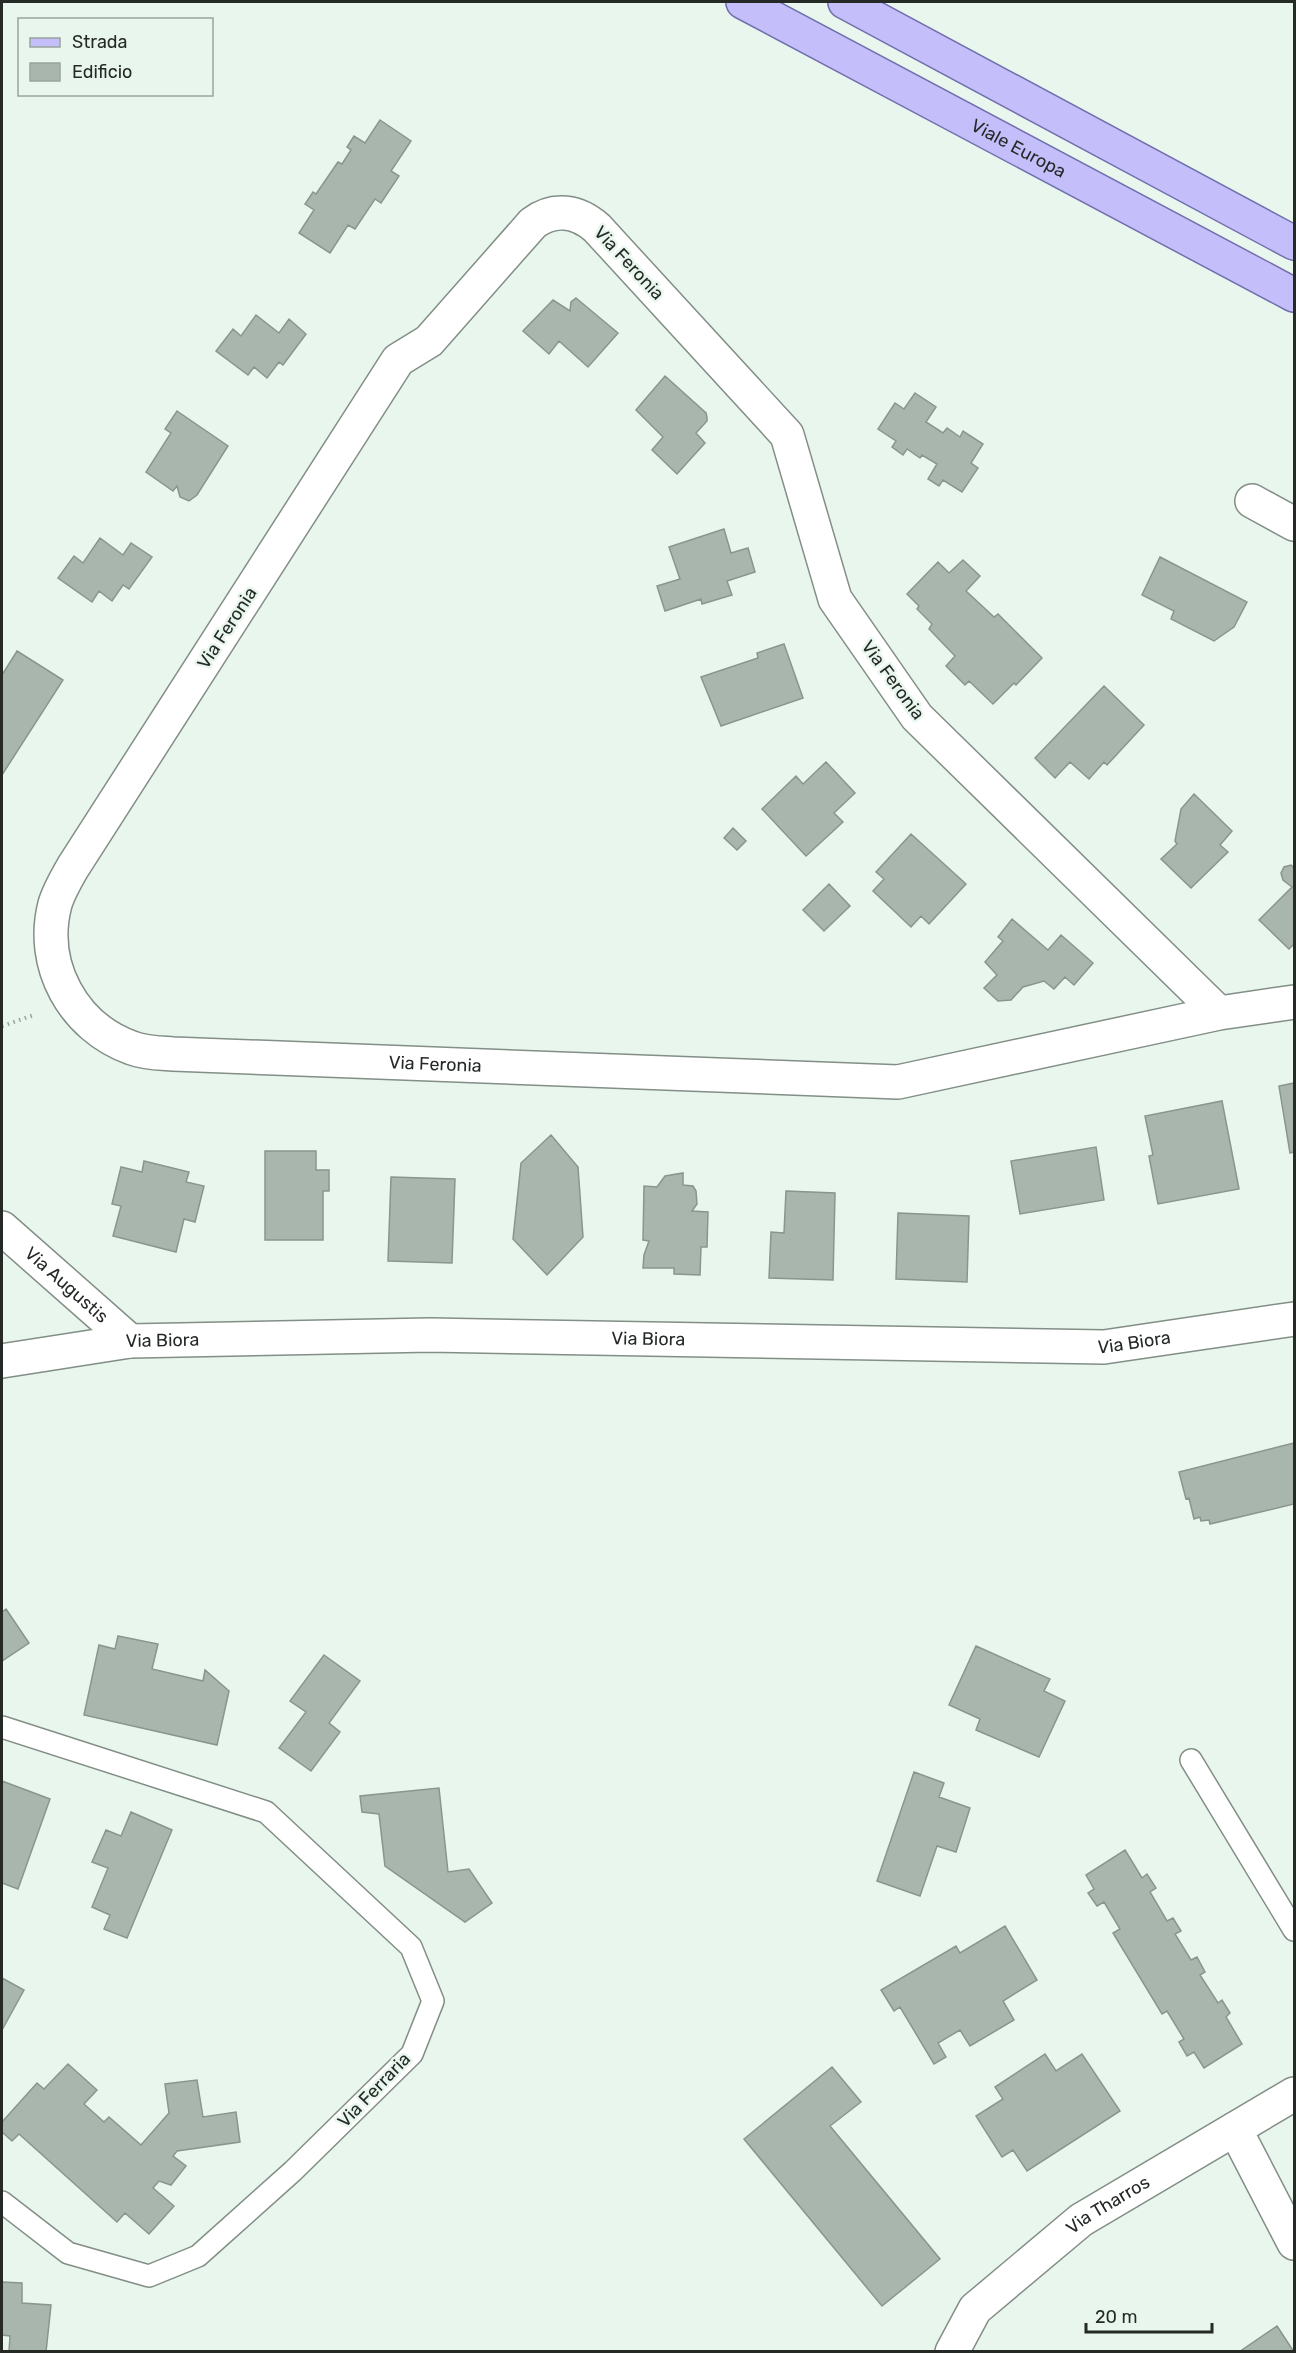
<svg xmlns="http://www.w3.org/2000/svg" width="1296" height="2353" font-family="Rubik,sans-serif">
  <rect width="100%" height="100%" fill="#e8f6ed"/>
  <!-- building -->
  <path fill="#a9b6ae" stroke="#89958e" stroke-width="1.5" d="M380 120 411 141 391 171 399 176 381 203 375 199 355 229 348 225 330 253 299 233 314 210 305 204 313 192 316 194 338 162 342 164 351 150 347 147 354 136 365 143Z
    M576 298 618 333 588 367 559 341 549 354 523 331 553 300 570 311 571 302Z
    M256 315 279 333 289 319 306 334 283 365 279 362 267 378 254 367 248 375 216 351 233 329 241 336Z
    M665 376 706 413 707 417V421L696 433 705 443 677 474 652 450 663 437 636 410Z
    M915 393 936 407 926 422 943 433 947 428 960 437 963 431 983 444 971 463 978 468 962 492 943 480 939 486 928 479 937 464 922 455 920 458 907 449 903 455 892 447 896 441 878 429 895 403 904 409Z
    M177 411 228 446 197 495 189 501 180 497 177 486 173 491 146 472 171 433 165 429Z
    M724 529 731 553 748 548 755 572 727 581 732 595 702 604 701 599 665 611 657 586 680 579 669 547Z
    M100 538 123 555 131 543 152 557 129 589 123 585 112 601 99 591 92 602 58 578 74 556 83 563Z
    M1160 557 1247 602 1234 627 1214 641 1171 619 1174 611 1142 595Z
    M963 560 980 576 966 591 994 617 998 614 1042 658 1016 685 1014 683 993 704 969 681 965 685 946 666 955 656 929 629 932 624 917 609 919 606 907 594 938 562 949 573Z
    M784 644 803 698 721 726 701 677 758 658 757 653Z
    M17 651 63 680 2 775V675Z
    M1104 686 1144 725 1107 765 1104 762 1089 779 1070 762 1055 778 1035 758Z
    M826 762 855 793 834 813 843 822 806 856 762 809 796 776 803 784Z
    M1194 794 1232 831 1220 845 1228 852 1191 888 1161 859 1177 844 1175 841 1181 809Z
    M733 828 746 841 737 850 724 838Z
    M911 834 966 884 929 924 921 916 911 927 873 891 884 879 876 872Z
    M1291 865 1294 868V944L1289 949 1259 920 1292 887 1283 880 1281 873 1284 867Z
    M829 884 850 906 824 931 803 910Z
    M1012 919 1048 950 1061 935 1093 963 1074 985 1065 977 1054 989 1044 981 1023 987 1011 1000 998 1001 984 988 997 975 985 962 1003 941 998 937Z
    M1294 1083V1152L1290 1153 1279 1086Z
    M1222 1101 1239 1189 1158 1204 1149 1156 1153 1155 1145 1116Z
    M551 1135 578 1167 583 1237 547 1275 513 1239 521 1163Z
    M1096 1147 1104 1200 1020 1214 1011 1161Z
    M265 1151H316V1170H329V1191H323V1240H265Z
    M144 1161 189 1172 186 1182 204 1186 195 1222 184 1219 176 1252 113 1236 121 1206 112 1204 121 1167 142 1172Z
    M683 1173V1185L693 1186 696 1191 697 1204 692 1211 708 1212 707 1247H701L700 1275 674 1274V1268H643L644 1255 649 1241 643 1240 644 1186 657 1187 665 1176Z
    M391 1177 455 1179 452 1263 388 1261Z
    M786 1191 835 1193 833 1280 769 1278 771 1232 784 1233Z
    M898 1213 969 1216 967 1282 896 1279Z
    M1294 1443V1504L1210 1524 1209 1520 1201 1521 1200 1517 1194 1519 1189 1498 1186 1499 1179 1472Z
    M6 1609 29 1643 2 1661V1612Z
    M118 1636 158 1644 152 1669 203 1681 205 1670 229 1691 217 1745 84 1715 99 1645 115 1649Z
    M976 1646 1050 1679 1044 1691 1065 1701 1039 1757 976 1730 980 1719 949 1705Z
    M324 1655 360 1681 329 1723 340 1732 311 1771 279 1748 306 1712 290 1701Z
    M914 1772 944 1783 939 1797 970 1808 956 1852 937 1846 920 1896 877 1881Z
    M2 1781 50 1799 18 1889 2 1883Z
    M439 1788 448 1872 469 1869 492 1903 465 1922 385 1866 379 1814 362 1812 360 1796Z
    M131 1812 172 1830 127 1938 104 1929 110 1915 92 1907 108 1868 92 1862 106 1830 121 1836Z
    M1125 1850 1142 1878 1147 1874 1156 1888 1150 1892 1167 1921 1173 1918 1181 1931 1175 1934 1191 1960 1197 1957 1205 1972 1200 1975 1218 2003 1222 2000 1230 2013 1226 2017 1242 2044 1204 2068 1194 2052 1187 2056 1179 2042 1184 2039 1167 2011 1162 2014 1113 1933 1120 1929 1104 1902 1097 1906 1088 1893 1094 1889 1086 1875Z
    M1005 1926 1037 1980 1003 2001 1014 2020 970 2046 960 2030 938 2043 946 2057 934 2064 900 2007 894 2011 881 1990 956 1946 960 1953Z
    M2 1978 24 1990 2 2030Z
    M1045 2054 1056 2071 1082 2054 1120 2111 1027 2171 1013 2150 1002 2157 976 2116 1003 2099 995 2087Z
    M68 2064 97 2090 84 2104 104 2122 109 2117 141 2145 169 2113 165 2084 197 2080 203 2117 236 2112 240 2142 177 2151 173 2156 186 2166 171 2185 159 2181 153 2188 174 2206 149 2234 125 2213 117 2222 19 2134 12 2141 2 2132V2122L37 2083 44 2089Z
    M832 2067 861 2102 830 2126 940 2259 882 2306 744 2139Z
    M2 2282 22 2283V2303L51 2305 46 2352H9L10 2336 2 2335Z
    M1277 2326 1294 2352H1239Z"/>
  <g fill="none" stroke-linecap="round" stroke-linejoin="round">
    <!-- service casing -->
    <g stroke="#828e86" stroke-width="24">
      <path id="service" d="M2 1727 266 1812 411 1947 433 2001 412 2054 293 2171 198 2256 149 2276 68 2253 2 2202
        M1191 1760 1294 1930"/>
    </g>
    <!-- minor casing -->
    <g stroke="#828e86" stroke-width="36">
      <g id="minor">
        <path d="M1252 501 1294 524"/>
        <path id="s1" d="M1219 1013 917 717 835 599 787 435 597 228C578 211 554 207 533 223L429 341 398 360 73 867C66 879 59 891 55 904 39 965 73 1027 132 1048 145 1053 159 1053 173 1054L898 1082 1219 1013 1294 1002"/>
        <path id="s2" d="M2 1228 130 1341"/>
        <path id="s3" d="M2 1361 130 1341 430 1335 1104 1347 1294 1319"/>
        <path d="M1235 2129 1294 2243"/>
        <path id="s4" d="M952 2352 975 2309 1081 2220 1294 2094"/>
      </g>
    </g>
    <!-- primary casing -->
    <g stroke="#726fae" stroke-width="36">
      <g id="primary">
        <path id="s5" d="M743 2 1294 295"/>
        <path d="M845 2 1294 243"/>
      </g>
    </g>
    <!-- path -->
    <path stroke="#98a39c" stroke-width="4" stroke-dasharray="1.5 4.5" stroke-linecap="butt" d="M2 1026 34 1015"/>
    <!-- service -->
    <use href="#service" stroke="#fff" stroke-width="21"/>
    <!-- minor -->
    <use href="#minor" stroke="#fff" stroke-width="33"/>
    <!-- primary -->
    <use href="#primary" stroke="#c4bffa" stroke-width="33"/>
  </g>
  <g text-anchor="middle" stroke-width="5" stroke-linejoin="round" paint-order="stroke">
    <!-- street labels -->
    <g font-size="18" fill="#252a27" stroke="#e8f6ed">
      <text dy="6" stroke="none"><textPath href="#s5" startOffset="312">Viale Europa</textPath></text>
      <text transform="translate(629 263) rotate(47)" y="6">Via Feronia</text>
      <text transform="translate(227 628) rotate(-57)" y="6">Via Feronia</text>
      <text transform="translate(893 680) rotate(54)" y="6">Via Feronia</text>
      <text dy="6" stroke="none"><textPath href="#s1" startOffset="2409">Via Feronia</textPath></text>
      <text dy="6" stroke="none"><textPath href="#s2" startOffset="86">Via Augustis</textPath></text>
      <text dy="6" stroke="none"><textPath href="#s3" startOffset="648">Via Biora</textPath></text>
      <text dy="6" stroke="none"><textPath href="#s3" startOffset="1134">Via Biora</textPath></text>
      <text dy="6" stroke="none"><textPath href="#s3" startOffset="162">Via Biora</textPath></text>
      <text transform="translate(374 2090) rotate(-46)" y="6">Via Ferraria</text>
      <text dy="6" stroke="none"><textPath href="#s4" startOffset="218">Via Tharros</textPath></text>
    </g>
  </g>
  <!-- border -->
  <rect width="1296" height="2353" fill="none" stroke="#252a27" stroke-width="6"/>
  <!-- legend -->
  <rect x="18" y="18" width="195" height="78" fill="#e8f6ed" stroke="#9aa49e" stroke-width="1.5"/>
  <rect x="30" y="38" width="30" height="9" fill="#c4bffa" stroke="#9aa49e" stroke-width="1.5"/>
  <text x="72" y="48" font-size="18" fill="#252a27">Strada</text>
  <rect x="30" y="63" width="30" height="18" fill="#a9b6ae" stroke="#9aa49e" stroke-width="1.5"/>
  <text x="72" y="78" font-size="18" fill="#252a27">Edificio</text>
  <!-- scale -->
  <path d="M1086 2323v9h126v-9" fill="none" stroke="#252a27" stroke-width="3"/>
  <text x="1095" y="2323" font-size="18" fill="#252a27" stroke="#e8f6ed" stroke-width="4.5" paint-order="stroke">20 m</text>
</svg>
